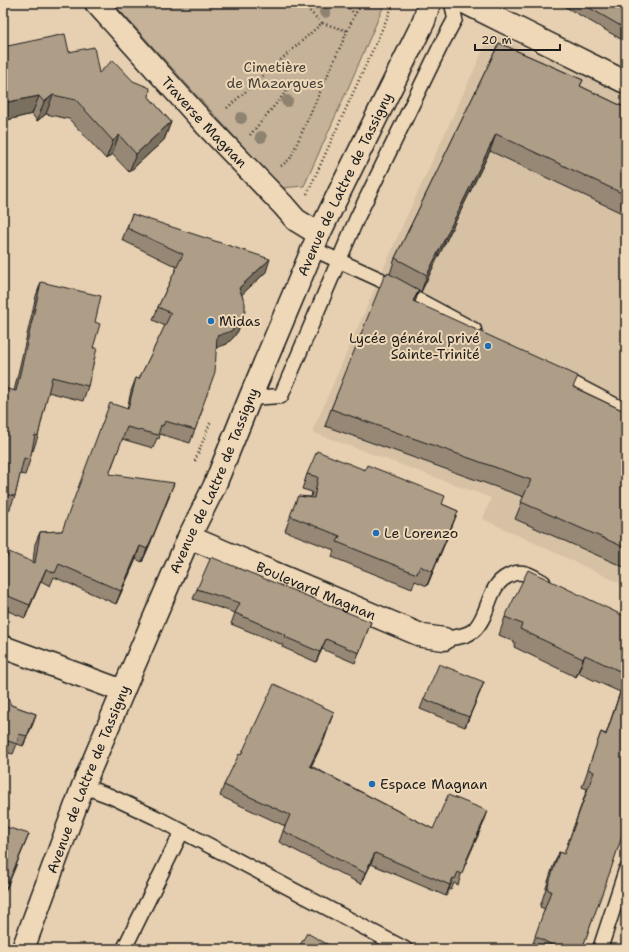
<svg xmlns="http://www.w3.org/2000/svg" width="629" height="952" font-family="'Shantell Sans',sans-serif">
  <rect width="100%" height="100%" fill="#e7d0b1"/>
  <filter id="ink" filterUnits="userSpaceOnUse"><feTurbulence type="fractalNoise" baseFrequency=".025" numOctaves="2"/><feDisplacementMap in="SourceGraphic" scale="8" xChannelSelector="R" yChannelSelector="G"/><feConvolveMatrix kernelMatrix="1 2 1 2 8 2 1 2 1" color-interpolation-filters="sRGB"/></filter>
  <g filter="url(#ink)">
    <!-- built -->
    <path fill="#d6c1a5" d="M491 33 626 94V586L483 519 491 498 312 432 400 231Z"/>
    <!-- green -->
    <path fill="#c5b298" stroke="#70675a" d="M113 3H385L349 86 304 186 281 188Z"/>
    <g fill="none" stroke-linecap="round" stroke-linejoin="round">
      <!-- service casing -->
      <g stroke="#1c1c1c" stroke-width="17">
        <path id="service" d="M313 249 379 279 474 330
          M559 376 626 411
          M250 398 281 396 357 218 440 47 455 19 452 3
          M444 639C454 637 466 637 474 630 490 615 487 586 508 576 513 573 517 572 523 573 530 574 537 579 543 582
          M83 786 110 796 159 819 405 949
          M124 949 182 831
          M600 949 626 870"/>
      </g>
      <!-- minor casing -->
      <g stroke="#1c1c1c" stroke-width="25">
        <g id="minor">
          <path d="M466 3 623 81"/>
          <path id="s1" d="M189 537 423 636 444 639"/>
          <path d="M3 647 123 691"/>
        </g>
      </g>
      <!-- tertiary casing -->
      <g stroke="#1c1c1c" stroke-width="25">
        <g id="tertiary">
          <path id="s2" d="M96 3 205 124 283 205 296 220 319 234"/>
        </g>
      </g>
      <!-- primary casing -->
      <g stroke="#1c1c1c" stroke-width="25">
        <g id="primary">
          <path id="s3" d="M23 949 83 786 123 691 189 537 214 487 250 398 319 234 335 201 414 41 424 21 429 3"/>
        </g>
      </g>
      <!-- path -->
      <path stroke="#1c1c1c" stroke-width="2.5" stroke-dasharray="1 3" stroke-linecap="butt" d="M301 3 322 23
        M343 3 355 14
        M227 108 322 23 348 31
        M250 135 290 87
        M281 166 290 159 355 14 363 3
        M307 194 313 181 394 3
        M195 461 210 423"/>
      <!-- service -->
      <use href="#service" stroke="#efd8b7" stroke-width="14"/>
      <!-- minor -->
      <use href="#minor" stroke="#efd8b7" stroke-width="22"/>
      <!-- tertiary -->
      <use href="#tertiary" stroke="#efd8b7" stroke-width="22"/>
      <!-- primary -->
      <use href="#primary" stroke="#efd8b7" stroke-width="22"/>
    </g>
    <!-- trees -->
    <g fill="#8e8270">
      <circle cx="325" cy="12" r="6"/>
      <circle cx="287" cy="101" r="6"/>
      <circle cx="241" cy="118" r="6"/>
      <circle cx="261" cy="137" r="6"/>
    </g>
    <!-- wall -->
    <path fill="#968875" stroke="#1c1c1c" d="M565 3H626V42L564 6Z
      M499 43 583 80 580 86 626 108V215L490 151 421 292 419 291 415 302 574 387 626 412V568L515 519 524 497 325 426 331 409 387 275 390 274 395 258Z
      M69 52 99 73 149 97 171 122 164 140 129 172 112 154 106 159 69 119 46 114 37 121 32 114 3 121Z
      M132 214 266 272 242 294 238 331 233 338 227 344 217 347 202 408H203L190 443 160 434 159 439 157 438 153 448 122 439 109 475 170 495 150 544 142 562 136 559 116 604 54 577 50 586 41 581 25 618 3 609V566L33 562 35 544 40 532 62 531 127 409 131 391 136 378 139 379 165 326 153 320 158 307 177 267 122 240Z
      M41 282 95 322 93 348 88 386 83 401 48 392 38 436 33 451 32 450 30 460 25 475 20 474 15 496 9 511 3 510V388L14 391 36 296Z
      M307 474 442 504 458 511 452 526 427 586 415 581 412 589 332 557 334 550 285 531 298 496 311 497 312 492 302 489Z
      M197 589 371 622 355 663 322 649 316 662 282 647 283 645 231 624 235 613 193 599Z
      M505 617H626V824L582 949H531L545 909 540 907 552 869 559 852 564 854 587 789 582 787 601 732 606 734 620 692 578 673 576 677 514 647 515 642 499 635Z
      M480 692 465 727 420 709 424 699Z
      M11 705 36 714 23 746 17 744 13 754 5 752Z
      M328 728 324 740 311 766 433 829 484 822 464 865 458 885 454 883 451 890 449 889 446 896 371 864 361 884 279 842 285 826 220 796 224 785 241 755Z"/>
    <!-- shaded-wall -->
    <path fill="#7a6f5f" stroke="#1c1c1c" d="M53 95 46 114 37 121 44 102Z
      M39 96 32 114 3 121V103Z
      M171 122 164 140 129 172 136 154Z
      M496 134 490 151 421 292 427 275Z
      M119 135 112 154 106 159 113 141Z
      M270 259 266 272 235 301 239 288Z
      M419 290 413 307V301Z
      M243 318 238 331 233 338 227 344 213 349 217 336Z
      M174 483 150 544 142 562 147 549Z
      M458 511 452 526 427 586 432 572Z
      M140 546 136 559 116 604 121 591Z
      M46 569 41 581 25 618 30 605Z
      M326 639 322 649 316 662 320 652Z
      M585 655 578 673 576 677 583 659Z
      M484 682 480 692 465 727 469 717Z
      M334 712 324 738 328 729 324 740 306 777 310 766Z
      M36 714 33 724 23 746 27 736Z
      M488 811 484 822 462 872 466 861Z
      M29 834 25 844 3 897V895Z
      M375 853 371 864 361 884 365 873Z
      M453 878 449 889 446 896 450 885Z"/>
    <!-- building -->
    <path fill="#ae9e88" stroke="#1c1c1c" d="M581 3H626V29Z
      M65 34 69 52 94 47 99 73 113 60 133 81 150 88 149 97 171 122 136 154 119 135 113 141 76 100 53 95 44 102 39 96 3 103V47Z
      M499 43 583 80 580 86 626 108V195L496 134 427 275 395 258Z
      M132 214 270 259 239 288 245 303V311L243 318 238 325 231 331 217 336 215 372 202 408H203L195 430 165 421 163 426 161 425 158 435 127 427 109 474 174 483 155 531 147 549 140 546 121 591 59 564 55 573 46 569 30 605 3 594V566L9 552 35 563 40 532 62 531 100 429 110 403 128 409 136 378 139 379 171 313 158 307 183 254 127 228Z
      M388 273 419 290 413 301 578 376 573 387 626 412V548L521 502 531 480 331 409 385 274 387 275Z
      M41 282 101 296 95 322 100 324 93 348H97L88 386 52 377 38 436 35 435 30 460 24 458 15 496 3 494V388L16 391Z
      M317 451 365 470 367 465 445 496 442 504 458 511 432 572 420 566 417 574 337 542 340 536 290 516 298 496 314 498 318 477 307 474Z
      M211 557 371 622 359 653 326 639 320 652 285 637 286 635 235 613 240 603 197 589Z
      M528 570 626 617V674L585 655 583 659 520 629 522 624 505 617Z
      M439 664 484 682 469 717 424 699Z
      M626 675V824L611 869 582 949H560L535 936 551 891 547 889 559 852 564 854 594 772 588 769 601 732 606 735Z
      M274 684 334 712 327 728 328 729 310 766 433 829 448 795 488 811 466 861 462 874 458 872 455 879 453 878 450 885 375 853 365 873 283 831 290 815 224 785 239 754 241 755Z
      M3 686 11 705 36 714 27 736 19 734 17 744 8 741 3 759Z
      M3 826 29 834 3 895Z
      M307 933 336 949H298Z"/>
  </g>
  <!-- markers -->
  <g fill="#1f6fb2" stroke="#efd8b7" stroke-width="1.5">
    <circle cx="211" cy="321" r="4"/>
    <circle cx="488" cy="346" r="4"/>
    <circle cx="376" cy="533" r="4"/>
    <circle cx="372" cy="784" r="4"/>
  </g>
  <g text-anchor="middle" stroke-width="4" stroke-linejoin="round" paint-order="stroke">
    <!-- park labels -->
    <g font-size="14" fill="#46423b" stroke="#efd8b7">
      <text x="275" y="72">Cimetière<tspan x="275" dy="16">de Mazargues</tspan></text>
    </g>
    <!-- street labels -->
    <g font-size="14" fill="#1c1c1c" stroke="#efd8b7">
      <text dy="5" stroke="none"><textPath href="#s2" startOffset="161">Traverse Magnan</textPath></text>
      <text dy="5" stroke="none"><textPath href="#s3" startOffset="830">Avenue de Lattre de Tassigny</textPath></text>
      <text dy="5" stroke="none"><textPath href="#s3" startOffset="506">Avenue de Lattre de Tassigny</textPath></text>
      <text dy="5" stroke="none"><textPath href="#s1" startOffset="138">Boulevard Magnan</textPath></text>
      <text dy="5" stroke="none"><textPath href="#s3" startOffset="182">Avenue de Lattre de Tassigny</textPath></text>
    </g>
    <!-- poi labels -->
    <g font-size="14" fill="#1c1c1c" stroke="#efd8b7" text-anchor="start">
      <text x="219" y="326">Midas</text>
      <text x="480" y="343" text-anchor="end">Lycée général privé<tspan x="480" dy="16">Sainte-Trinité</tspan></text>
      <text x="384" y="538">Le Lorenzo</text>
      <text x="380" y="789">Espace Magnan</text>
    </g>
  </g>
  <!-- margin -->
  <rect width="629" height="952" fill="none" stroke="#efd8b7" stroke-width="16"/>
  <rect x="8" y="8" width="613" height="936" fill="none" stroke="#1c1c1c" stroke-width="1.5" filter="url(#ink)"/>
  <!-- scale -->
  <path d="M475 44v6h85v-6" fill="none" stroke="#1c1c1c" stroke-width="2"/>
  <text x="481" y="44" font-size="12" fill="#1c1c1c" stroke="#efd8b7" stroke-width="3" paint-order="stroke">20 m</text>
</svg>
